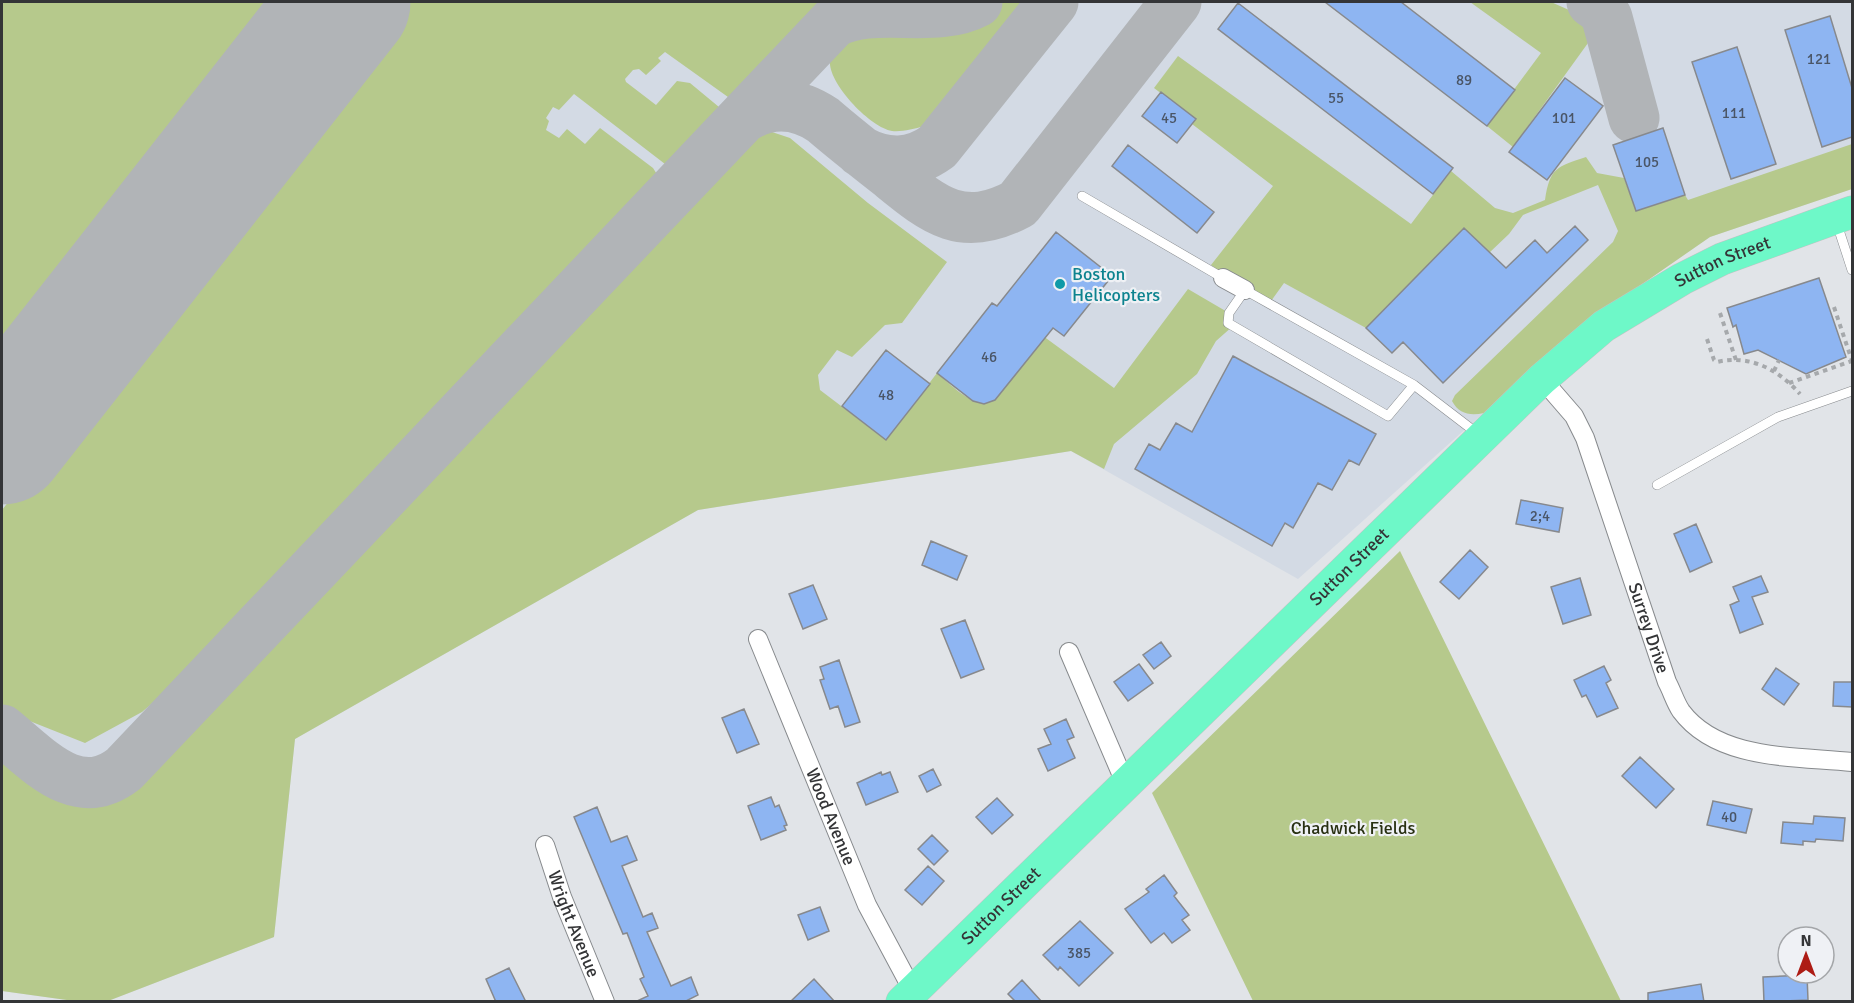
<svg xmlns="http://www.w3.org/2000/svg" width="1854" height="1003" font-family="Signika,sans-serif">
  <rect width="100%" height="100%" fill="#e1e4e8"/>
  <!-- built -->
  <path fill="#d3dae4" d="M2 2H1852V189L1710 237 1576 330 1298 579 1071 451 698 510 295 739 274 937 108 1001H74L2 991Z"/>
  <!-- green -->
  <path fill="#b6c98c" d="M2 2H285L2 361Z
    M401 2H830L735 102 665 52 658 58 661 61 646 75 639 69 633 70 625 79 626 82 656 105 677 81 690 83 725 112 674 166 665 164 574 94 559 110 553 107 546 118 549 121 546 130 559 138 567 129 585 144 600 128 653 168 660 179 354 504 169 689 142 712 85 743 22 718 2 704V510Z
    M1001 2H1024L924 126C914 129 902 132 892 131 871 128 827 83 830 60 831 48 841 36 848 27L979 25Z
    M1470 2H1551L1587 18 1591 33 1588 43 1513 147 1487 126 1541 53Z
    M1178 56 1411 224 1451 171 1495 208 1513 213 1545 200C1550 167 1557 167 1586 157L1597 173 1624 178 1636 211 1685 195 1688 200 1852 144V189L1710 237 1576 330 1484 413C1470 416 1459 414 1452 401L1455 395 1613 242 1618 231 1598 185 1523 215 1509 234 1489 253 1464 229 1366 328 1284 283 1269 304 1245 290 1211 265 1273 186 1192 124 1195 119 1154 88Z
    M769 131 790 138 868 203 947 262 902 323 885 325 852 357 837 350 818 375 820 390 886 440 937 373C954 387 972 409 995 400L1041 342 1039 333 1114 388 1188 289 1229 313 1233 326 1216 341 1197 374 1114 444 1104 469 1071 451 698 510 295 739 274 937 108 1001H74L2 991V752C45 786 73 815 128 785L735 145 749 135Z
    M1400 551 1621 1001H1253L1152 793Z"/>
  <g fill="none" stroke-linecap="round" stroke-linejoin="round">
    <!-- taxiway -->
    <path stroke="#b1b4b7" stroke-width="51" d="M1592 2 1602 9 1607 18 1634 118
      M833 23C874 0 934 25 977 2
      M743 118C769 101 797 102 823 120 845 139 868 157 891 175 934 210 962 234 1018 204L1176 2
      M860 151C886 165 912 165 937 147L1053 2
      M2 730C38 759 77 806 124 769L853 2"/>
    <!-- runway -->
    <path stroke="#b1b4b7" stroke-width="129" d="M2 440 346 2"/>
  </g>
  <!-- building -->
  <path fill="#8eb5f2" stroke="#87898d" stroke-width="1.5" d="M1325 2H1401L1515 90 1487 126Z
    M1238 3 1453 168 1433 194 1218 29Z
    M1830 16 1852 88V137L1822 147 1785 30Z
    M1737 47 1776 164 1731 179 1692 62Z
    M1565 78 1603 106 1547 180 1509 152Z
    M1161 92 1196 119 1177 143 1142 116Z
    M1663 128 1685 195 1636 211 1613 145Z
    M1128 145 1214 212 1197 233 1112 166Z
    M1575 226 1588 240 1443 383 1403 342 1392 353 1366 328 1464 228 1506 268 1535 240 1547 253Z
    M1056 232 1112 276 1064 336 1053 328 995 400 984 404 973 401 937 373 992 303 997 306Z
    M1819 278 1846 357 1806 374 1758 350 1744 354 1736 325 1733 327 1727 308Z
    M886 350 930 384 886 440 842 406Z
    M1233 356 1376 434 1359 465 1349 460 1332 490 1318 483 1293 528 1285 523 1272 546 1135 469 1149 444 1160 450 1176 423 1192 432Z
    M1521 500 1563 508 1559 532 1516 524Z
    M1696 524 1712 562 1690 572 1674 534Z
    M931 541 967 556 957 580 922 565Z
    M1470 550 1488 567 1459 599 1440 582Z
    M1761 576 1768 592 1752 597 1763 624 1740 633 1730 605 1739 601 1733 587Z
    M1580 578 1591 615 1563 624 1551 587Z
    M813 585 827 619 803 629 789 594Z
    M965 620 984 669 961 678 941 629Z
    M1161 642 1171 656 1154 669 1143 655Z
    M839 660 860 722 845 727 838 706 830 709 820 680 824 679 820 667Z
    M1139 664 1153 683 1128 701 1114 682Z
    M1604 666 1611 680 1606 683 1618 708 1597 717 1586 695 1582 697 1574 680Z
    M1776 668 1799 684 1784 705 1762 689Z
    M1834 682H1852V707L1833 706Z
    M744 709 759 744 737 753 722 718Z
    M1066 719 1074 737 1067 740 1075 758 1048 771 1038 749 1051 744 1044 729Z
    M1640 757 1674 789 1656 808 1622 776Z
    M933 769 941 785 927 792 919 776Z
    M881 772 882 775 890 772 898 792 866 805 857 783Z
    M771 797 775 807 779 805 787 825 784 826 786 830 761 840 748 806Z
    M997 798 1013 815 992 834 976 817Z
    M1713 801 1752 809 1746 833 1707 825Z
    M597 807 611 842 627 836 637 860 622 866 643 917 652 913 658 928 647 932 671 986 691 977 698 995 684 1002H635L648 996 640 979 644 977 627 933 623 934 574 817Z
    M1814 816 1845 818 1843 841 1816 839 1815 842 1803 841V845L1781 843 1783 822 1813 824Z
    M932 835 948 851 934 865 918 849Z
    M928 866 944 881 922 905 905 890Z
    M1164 875 1177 893 1174 896 1189 915 1182 920 1190 930 1172 943 1164 933 1151 943 1125 909 1149 892 1146 889Z
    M820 907 829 931 808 940 798 915Z
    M1080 921 1113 953 1079 986 1060 967 1058 970 1043 955Z
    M509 968 526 1002H496L486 979Z
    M1807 975 1808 1000 1764 1002 1763 977Z
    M814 979 835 1002H790Z
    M1022 980 1042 1002H1016L1008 994Z
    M1701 984 1704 1002H1648V993Z"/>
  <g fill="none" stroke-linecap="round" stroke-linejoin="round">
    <!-- service casing -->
    <g stroke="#878a8d" stroke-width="10">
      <path id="service" d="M1082 196 1223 278
        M1836 221 1852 270
        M1414 385 1388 416 1228 323 1229 313 1245 290 1414 385 1478 434
        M1657 485 1778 417 1852 391"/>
    </g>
    <!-- minor casing -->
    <g stroke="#878a8d" stroke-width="20">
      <g id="minor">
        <path d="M1223 278 1245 290"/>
        <path id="s1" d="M1542 379 1574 416 1585 438 1667 682C1672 691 1675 702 1681 711 1718 761 1796 756 1852 762"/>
        <path id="s2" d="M758 639 867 905 913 991"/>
        <path d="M1069 652 1126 785"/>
        <path id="s3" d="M545 845 562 897 605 1002"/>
      </g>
    </g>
    <!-- trunk casing -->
    <g stroke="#c2c2c3" stroke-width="33">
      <g id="trunk">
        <path id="s4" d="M902 1002 1542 379 1604 326 1682 279 1722 259 1852 212"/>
      </g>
    </g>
    <!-- path -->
    <path stroke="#a6a9ac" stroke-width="4" stroke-dasharray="4.5 4.5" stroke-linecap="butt" d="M1834 307 1852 361
      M1720 313 1736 360
      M1707 339 1714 360 1717 362C1750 354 1779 370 1800 394
      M1774 371 1779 360
      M1789 383 1852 361"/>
    <!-- service -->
    <use href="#service" stroke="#fff" stroke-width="9"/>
    <!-- minor -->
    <use href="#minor" stroke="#fff" stroke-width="18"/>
    <!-- trunk -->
    <use href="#trunk" stroke="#6ef8c8" stroke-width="32"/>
  </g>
  <!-- markers -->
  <circle fill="#0f9aa8" stroke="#eff1f5" stroke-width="2" cx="1060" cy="284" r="6"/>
  <g text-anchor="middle" stroke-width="4.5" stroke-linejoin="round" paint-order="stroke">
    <!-- number labels -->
    <g font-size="15" fill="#4a5566">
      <text x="1819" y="64">121</text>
      <text x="1464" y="85">89</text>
      <text x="1336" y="103">55</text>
      <text x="1734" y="118">111</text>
      <text x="1169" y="123">45</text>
      <text x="1564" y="123">101</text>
      <text x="1647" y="167">105</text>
      <text x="989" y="362">46</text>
      <text x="886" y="400">48</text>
      <text x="1540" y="521">2;4</text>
      <text x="1729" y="822">40</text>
      <text x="1079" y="958">385</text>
    </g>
    <!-- street labels -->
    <g font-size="18" fill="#343537" stroke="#eff1f5">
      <text dy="6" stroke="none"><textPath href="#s4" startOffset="1110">Sutton Street</textPath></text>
      <text dy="6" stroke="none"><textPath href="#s4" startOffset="624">Sutton Street</textPath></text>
      <text dy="6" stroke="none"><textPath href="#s1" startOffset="274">Surrey Drive</textPath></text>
      <text dy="6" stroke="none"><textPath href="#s2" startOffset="192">Wood Avenue</textPath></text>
      <text dy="6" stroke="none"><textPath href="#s4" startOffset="138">Sutton Street</textPath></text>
      <text dy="6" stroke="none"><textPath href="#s3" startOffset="84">Wright Avenue</textPath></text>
    </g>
    <!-- culture labels -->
    <g font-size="18" fill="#0d838f" stroke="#eff1f5" text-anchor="start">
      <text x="1072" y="280">Boston<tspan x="1072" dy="21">Helicopters</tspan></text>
    </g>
    <!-- park labels -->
    <g font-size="18" fill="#283012" stroke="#eff1f5">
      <text x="1353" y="834">Chadwick Fields</text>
    </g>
  </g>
  <!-- border -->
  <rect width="1854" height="1003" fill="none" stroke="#343537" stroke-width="6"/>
  <!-- north arrow -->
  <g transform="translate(1806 955)"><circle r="28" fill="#eff1f5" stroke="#a4a6a9" stroke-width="1.5"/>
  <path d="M0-4.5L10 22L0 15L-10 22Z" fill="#ad1c15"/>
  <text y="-9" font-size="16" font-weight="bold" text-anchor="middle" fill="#343537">N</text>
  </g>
</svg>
